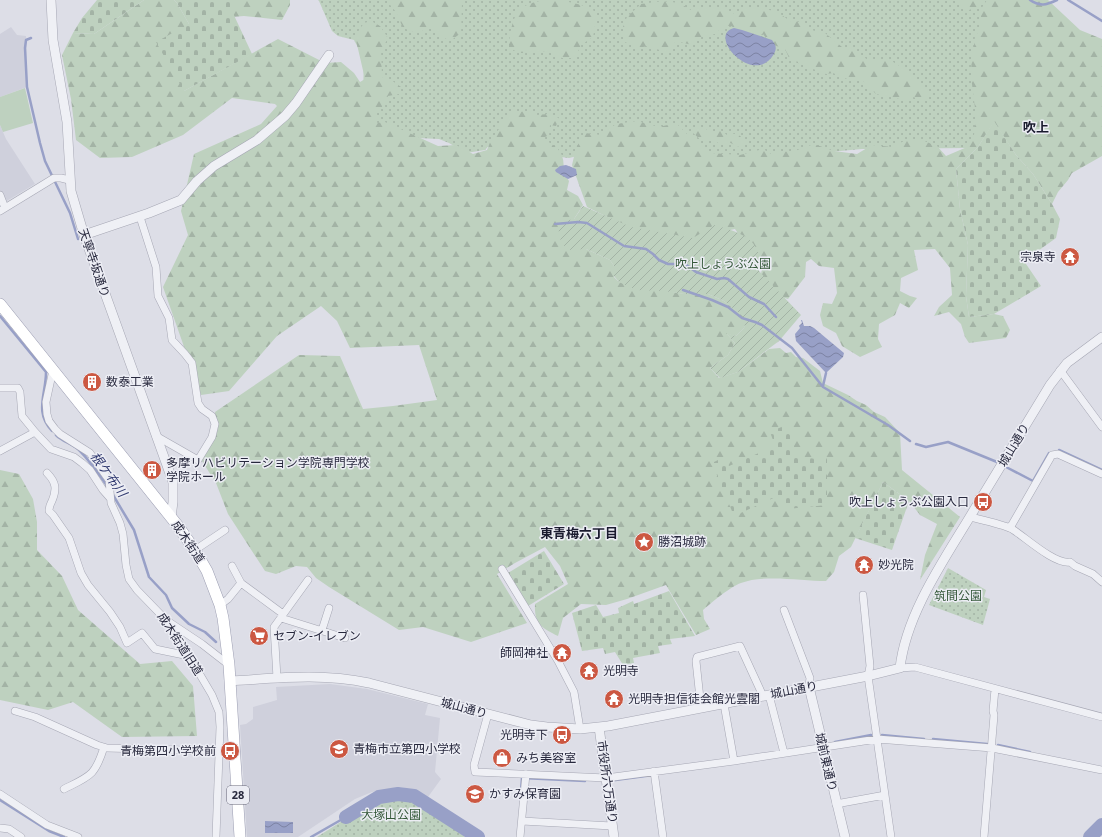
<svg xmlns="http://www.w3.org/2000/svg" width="1102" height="837" font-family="'Noto Sans','Noto Sans JP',sans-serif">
  <defs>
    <pattern id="grass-dots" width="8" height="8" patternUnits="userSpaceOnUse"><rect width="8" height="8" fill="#bed1bf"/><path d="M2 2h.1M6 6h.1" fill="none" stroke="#a3b3a5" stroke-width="1.8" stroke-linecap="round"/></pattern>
    <pattern id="forest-firs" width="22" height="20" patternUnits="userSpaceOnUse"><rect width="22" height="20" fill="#bed1bf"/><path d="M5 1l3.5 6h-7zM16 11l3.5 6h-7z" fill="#a3b3a5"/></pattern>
    <pattern id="cemetery-stones" width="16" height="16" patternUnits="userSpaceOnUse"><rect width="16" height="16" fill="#bed1bf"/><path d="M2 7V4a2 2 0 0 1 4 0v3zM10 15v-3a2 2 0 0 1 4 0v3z" fill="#a3b3a5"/></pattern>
    <pattern id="garden-furrows" width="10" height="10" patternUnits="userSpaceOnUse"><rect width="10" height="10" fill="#bed1bf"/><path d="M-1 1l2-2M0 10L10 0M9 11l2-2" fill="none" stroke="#a3b3a5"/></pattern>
    <pattern id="water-waves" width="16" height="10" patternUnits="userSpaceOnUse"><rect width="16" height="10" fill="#98a0c7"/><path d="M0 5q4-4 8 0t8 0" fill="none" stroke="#7c82a3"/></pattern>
  </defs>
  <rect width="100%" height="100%" fill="#dddee7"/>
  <!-- built -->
  <path fill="#cfd0dc" d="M11 27 17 35 26 36 27 87 0 97V34Z
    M0 125 6 139 35 184 5 202 0 190Z
    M330 684 367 689 428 704 425 715 440 718 435 772 441 779 428 797 412 789 399 787 372 792 355 799 298 837H247L240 725 246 724 253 719V707L277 700 276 687Z"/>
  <!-- grass -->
  <path fill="url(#grass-dots)" d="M318 0H987L985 136 969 148 862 149 727 161 586 154 569 158 553 156 496 138 485 150 466 153 449 143 439 139 417 138 362 129 364 59 354 40 338 36 332 31 319 1Z
    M948 568 986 590 984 597 990 599 983 625 929 605Z
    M398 794 414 797 465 837H317L383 795Z"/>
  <!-- forest -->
  <path fill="url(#forest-firs)" d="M144 0H174L177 3 189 24 184 91 278 39 325 63 341 62 354 73 360 82 365 79 355 36 364 23 371 21 380 26 388 38 381 51 382 77 391 80 401 87 399 94 388 96 385 104 375 113 376 123 385 122 438 146 456 145 473 154 487 150 491 140 499 129 498 126 503 119 512 113 525 111 537 115 548 114 559 118 556 126 550 125 549 135 541 139C558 145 566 154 563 172L569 181 567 190 578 196 583 205 574 219 568 249H586L610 260 614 266V277L619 282 684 294H708L724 301 747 319 744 328 736 336 727 334 735 343 728 355 710 368 719 378 738 372 769 349 780 348 786 353 791 352 796 357 803 358 820 371 823 383 848 395 857 401 866 405 874 412 885 417 900 433 902 470 960 517 920 580 925 555 937 524 920 515 909 501 883 482 851 547 839 556 834 572 826 581C802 581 763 574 741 583 730 587 712 602 703 610L704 619 710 629 696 635 666 585 627 599 606 605 581 604 563 618 558 636C542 628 534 624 535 604L568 584 560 566 545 547 515 563 497 574 527 623 471 642 423 627 399 630 329 587 316 578 307 567 296 566 276 574 265 571 228 514 216 483 202 461 218 429 215 412 299 355 340 356 363 409 393 406 437 400 419 345 350 348 337 321 321 306 277 336 229 391 201 395 163 287 188 235 181 211 194 154 261 124 277 106 275 104 232 98 183 135 132 157 100 158 76 140 71 99 62 55 73 33 94 34Z
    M194 0H290V5L282 20 244 16 208 19Z
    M386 0H462L461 33 450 41 439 35 432 27 417 33 403 28 396 12Z
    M546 0C564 0 576 3 593 9L596 20 593 37 581 45 575 58H562L546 51 538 53H520L509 48C509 38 512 14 522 8 529 3 538 1 546 0Z
    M956 0H984L980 6 969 10 960 4Z
    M987 0H1048L1080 30 1102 39V156L1072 173 1068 180 1058 192 1052 204 1033 174 1016 155 994 122 978 147 956 169 960 209 968 245 966 296 969 317 994 314 1003 316 1010 330 1006 338 969 343 965 337 961 324 949 312 934 316 939 307 952 295 950 268 935 249 914 250 918 270 901 278 900 291 910 296 917 298 909 308 900 303 895 315 879 324 878 339 882 347 860 357 842 346 836 333 823 326 820 315 823 303 832 304 837 293 834 268 819 266 811 259 806 262 805 277 788 299 776 295 760 279 763 264 754 257 735 229 715 233 705 239 666 237 636 231 587 207 572 165 576 148 585 133 601 135 616 124 637 121 659 127 676 123 689 136 698 140 711 153 740 155 763 149 773 155 780 151 792 152 814 144 834 151 857 154 872 145 892 147 904 141 919 139 937 146 946 156 967 147 974 135 976 116 971 76 972 51 974 46 975 36 981 29V9Z
    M663 1 679 3 691 10C706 6 720 5 732 14L747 7 776 11 790 21 803 22 811 30 825 33 842 47 850 48 868 60H890L909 72 922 84 930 95 922 103 914 97 904 100 876 94 863 81H852L833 73 826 74 790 60 785 49 771 44 763 34 752 37 731 26H724L715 34 701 37 692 45 676 41 671 48 665 52 648 46 638 48 625 42 623 27 627 17 641 4Z
    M697 129H706L713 134 720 130 727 135C736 132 740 134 745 142L738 147 729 142 722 145 713 140H701L693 133Z
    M0 470 19 474 33 499 37 522V550L62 576 78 610 140 664 172 661 193 686 197 736 122 737 73 702 48 710 0 700Z"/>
  <!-- cemetery -->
  <path fill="url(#cemetery-stones)" d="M97 0H144L94 34 73 33 82 18Z
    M174 0H230L232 11 252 54 184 91 156 42 189 24 177 3Z
    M994 121 1016 155 1033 174 1052 204 1060 219 1056 238 1024 261 1041 286 994 314 969 317 966 296 968 245 960 209 956 169 978 147Z
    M786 425C797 451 794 461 827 458V505L787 509 780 495 734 516 712 463 724 457 729 466 770 448 773 440 770 432Z
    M883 482 909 501 892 550 855 538Z
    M544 551 564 584 528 606 508 573Z
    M669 591 695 636 670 639 672 644 658 646 660 653 633 658 634 663 623 665 615 652 605 654 603 648 582 651 572 613 596 605 603 617 619 613 618 608 633 601 634 604Z"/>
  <!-- garden -->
  <path fill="url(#garden-furrows)" d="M583 206 631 227 693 238 714 225C730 230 752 234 758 252 759 258 758 266 759 271L801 315 779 341 738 372 720 378 710 368 728 355 735 343 726 333 736 336 744 328 746 319 724 301 708 294H684L664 291 636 290 619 282 614 276V266L610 260 586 249 568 250 561 242 557 223 574 219Z"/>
  <!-- pitch -->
  <path fill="#bed1bf" d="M25 88 33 123 3 132 0 125V97Z"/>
  <!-- water -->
  <path fill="url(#water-waves)" d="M734 28 742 30 772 40C776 45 777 48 774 54 754 88 706 35 734 28Z
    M566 165 576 169 577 175 568 179 556 172 555 170 560 166Z
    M801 320H802L804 326H810L814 328 844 353 843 357 826 373 796 341 795 334 800 328 799 326 802 323Z
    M265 821 293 822V833H265Z"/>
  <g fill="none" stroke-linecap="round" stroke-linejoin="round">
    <!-- stream -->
    <path stroke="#98a0c7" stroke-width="2.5" d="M1030 0C1040 7 1046 5 1057 0
      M1068 0 1102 21
      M31 38 26 40 25 48 27 87 40 143 45 161 70 213 78 239
      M555 224 578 222 587 223 624 246 646 249 653 254 659 260 668 264H685L696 272 717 279 724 278 728 279 749 297 764 304 776 317
      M683 290 712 300 728 307 742 318 755 322 762 325 792 348 823 387 888 425 910 441
      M0 316 46 372C46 395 34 412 52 431
      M823 386 826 373
      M56 435C63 442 73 444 80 451 91 462 99 475 108 487
      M916 444 926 447 948 442 997 462
      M1059 450 1102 470
      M1006 467 1033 481 1049 453
      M113 495 134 530 149 577 166 595 172 608 189 624 205 632 216 642
      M882 735 924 739
      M933 739 987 744
      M835 742 871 735
      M998 745 1030 752
      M608 781 653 775
      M521 790 522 778 585 781
      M0 800 49 831 64 837
      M311 837 346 817"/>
    <!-- river -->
    <path stroke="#98a0c7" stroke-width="14" d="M346 817 379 797 398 794 414 796 478 837
      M1090 837 1102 825"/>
    <!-- minor casing -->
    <g stroke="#a6a7b4" stroke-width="8">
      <path id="minor" d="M0 195 5 208
        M0 211 54 178H61L69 180
        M140 217 156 267 158 296 169 318 172 340 185 354 192 363 198 403 202 409 212 416 215 424 212 437 198 460 156 436
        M53 370 46 402 47 414 49 421 55 429 60 434 90 453 109 480 111 503 120 523 123 534 126 565 129 579 137 590 166 620 189 656 212 695 219 712 220 727 216 837
        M1060 370 1102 427
        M0 388H18L20 392 22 416 35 432 51 449 74 457 82 463 90 470 103 490 110 498
        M0 451 35 432
        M47 473C56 482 57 489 52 501 50 505 49 506 49 511L53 515 69 538 81 573 88 585 110 612 120 627 127 643 142 633 155 649 189 656
        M970 517C982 520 1002 524 1012 529 1025 537 1055 565 1070 562L1075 566 1093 574 1102 582
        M1010 528 1052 455 1058 454 1102 474
        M195 550 225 530
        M232 566 241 583 283 614
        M502 569 558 661 574 692 580 729
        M863 595 870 666 868 676 891 837
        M220 605 228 599 241 583
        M784 610 810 678 809 687
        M281 618 345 638
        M169 622 202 644 229 665
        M322 630 329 608
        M900 668 915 667 1102 717
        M277 678 274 627 308 580
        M769 695 784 753
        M724 704 734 761
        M701 708 696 661 697 657 740 646 763 696
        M15 711 35 717 97 745 107 748 218 751
        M488 714 474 765 475 772 606 778 734 761 877 739 992 748 1102 770
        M654 771 663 837
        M64 789C90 776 95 776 104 747
        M0 794 47 825 78 837
        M836 804 885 795
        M522 821 612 826
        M0 828 9 829 21 837
        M520 837 526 774
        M984 837 994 715 993 711 995 689"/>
    </g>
    <!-- tertiary casing -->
    <g stroke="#a6a7b4" stroke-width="10">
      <path id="tertiary" d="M51 0 53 40 67 122 71 191 84 235 173 482V502L171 517
        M84 235 149 213 181 200 197 181 214 166 257 140 285 116 296 103 329 55
        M231 681C280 678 320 673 369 683L531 725 547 727 580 729 608 726 868 676 900 668C906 614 944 560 971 515 998 471 1024 428 1050 385L1067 363 1102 337
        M809 687 845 837
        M599 727 614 837"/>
    </g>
    <!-- primary casing -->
    <g stroke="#9c9eb2" stroke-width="12">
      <path id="primary" d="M0 304 178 526 196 552 207 571 220 605 223 618 229 665 240 837"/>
    </g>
    <!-- minor -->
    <use href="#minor" stroke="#eff0f5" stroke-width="7"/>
    <!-- tertiary -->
    <use href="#tertiary" stroke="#eff0f5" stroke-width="9"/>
    <!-- primary -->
    <use href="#primary" stroke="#fff" stroke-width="11"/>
  </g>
  <!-- icons -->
  <defs>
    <g id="temple-disc" transform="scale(1)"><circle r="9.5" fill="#cc5842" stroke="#ecedf4"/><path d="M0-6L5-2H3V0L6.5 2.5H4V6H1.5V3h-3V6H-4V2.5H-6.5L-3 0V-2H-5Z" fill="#fff"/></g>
    <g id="building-disc" transform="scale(1)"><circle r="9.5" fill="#cc5842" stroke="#ecedf4"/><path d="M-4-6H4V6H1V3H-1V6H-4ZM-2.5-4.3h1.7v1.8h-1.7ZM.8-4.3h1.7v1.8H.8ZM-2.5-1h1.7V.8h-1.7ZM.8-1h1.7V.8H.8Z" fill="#fff"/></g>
    <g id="bus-disc" transform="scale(1)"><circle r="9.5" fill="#cc5842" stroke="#ecedf4"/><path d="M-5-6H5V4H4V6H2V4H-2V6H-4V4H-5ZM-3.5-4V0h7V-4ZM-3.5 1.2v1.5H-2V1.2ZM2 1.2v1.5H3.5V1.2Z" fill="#fff"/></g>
    <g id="sight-disc" transform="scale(1)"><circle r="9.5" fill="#cc5842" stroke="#ecedf4"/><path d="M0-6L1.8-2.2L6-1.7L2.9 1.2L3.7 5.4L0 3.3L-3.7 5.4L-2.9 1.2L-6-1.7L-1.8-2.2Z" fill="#fff"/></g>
    <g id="supermarket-disc" transform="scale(1)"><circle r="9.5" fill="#cc5842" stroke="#ecedf4"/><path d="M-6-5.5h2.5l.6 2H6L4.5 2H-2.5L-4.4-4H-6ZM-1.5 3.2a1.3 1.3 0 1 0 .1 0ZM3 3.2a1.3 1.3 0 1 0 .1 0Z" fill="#fff"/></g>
    <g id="school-disc" transform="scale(1)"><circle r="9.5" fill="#cc5842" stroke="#ecedf4"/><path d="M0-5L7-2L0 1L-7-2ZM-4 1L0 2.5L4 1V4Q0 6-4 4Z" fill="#fff"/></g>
    <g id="shop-disc" transform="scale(1)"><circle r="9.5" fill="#cc5842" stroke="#ecedf4"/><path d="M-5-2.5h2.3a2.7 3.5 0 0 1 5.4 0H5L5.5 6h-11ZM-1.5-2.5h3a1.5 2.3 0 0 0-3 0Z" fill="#fff"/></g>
  </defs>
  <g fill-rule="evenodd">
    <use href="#temple-disc" x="1070" y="257"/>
    <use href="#building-disc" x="92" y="382"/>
    <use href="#building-disc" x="152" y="470"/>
    <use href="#bus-disc" x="983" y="502"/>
    <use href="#sight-disc" x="644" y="542"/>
    <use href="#temple-disc" x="864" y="565"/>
    <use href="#supermarket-disc" x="259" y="636"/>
    <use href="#temple-disc" x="562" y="653"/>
    <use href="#temple-disc" x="589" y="671"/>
    <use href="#temple-disc" x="614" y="699"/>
    <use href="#bus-disc" x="562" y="735"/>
    <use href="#school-disc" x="339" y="749"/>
    <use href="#bus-disc" x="230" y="751"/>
    <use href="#shop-disc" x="502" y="758"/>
    <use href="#school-disc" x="475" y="794"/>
  </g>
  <g text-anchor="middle" stroke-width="3" stroke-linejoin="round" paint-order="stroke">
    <!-- shield labels -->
    <rect fill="#ecedf4" stroke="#626374" stroke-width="1" x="227" y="786" width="22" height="18" rx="3"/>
    <g font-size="11" font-weight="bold" fill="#27283d">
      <text x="238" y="799">28</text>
    </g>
    <!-- poi labels -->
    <g font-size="12" fill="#27283d" stroke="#ecedf4" text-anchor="start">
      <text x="1056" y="261" text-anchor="end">宗泉寺</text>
      <text x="106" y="386">数泰工業</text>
      <text x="166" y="467">多摩リハビリテーション学院専門学校<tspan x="166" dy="14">学院ホール</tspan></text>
      <text x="969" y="506" text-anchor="end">吹上しょうぶ公園入口</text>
      <text x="658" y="546">勝沼城跡</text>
      <text x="878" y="569">妙光院</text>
      <text x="273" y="640">セブン-イレブン</text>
      <text x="548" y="657" text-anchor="end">師岡神社</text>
      <text x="603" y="675">光明寺</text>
      <text x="628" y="703">光明寺担信徒会館光雲閣</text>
      <text x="548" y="739" text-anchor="end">光明寺下</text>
      <text x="353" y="753">青梅市立第四小学校</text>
      <text x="216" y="755" text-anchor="end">青梅第四小学校前</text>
      <text x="516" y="762">みち美容室</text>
      <text x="489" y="798">かすみ保育園</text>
    </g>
    <!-- street labels -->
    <g font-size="12" fill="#27283d" stroke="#ecedf4">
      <text transform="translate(94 263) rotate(71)" y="4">天寧寺坂通り</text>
      <text transform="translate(1014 445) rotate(-59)" y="4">城山通り</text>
      <text transform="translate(188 542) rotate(56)" y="4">成木街道</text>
      <text transform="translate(180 644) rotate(57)" y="4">成木街道旧道</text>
      <text transform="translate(794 690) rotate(-11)" y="4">城山通り</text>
      <text transform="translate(464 708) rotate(15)" y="4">城山通り</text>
      <text transform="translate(826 762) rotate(77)" y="4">城前東通り</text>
      <text transform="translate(607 782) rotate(82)" y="4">市役所六万通り</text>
    </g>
    <!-- park labels -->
    <g font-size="12" fill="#345839" stroke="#ecedf4">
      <text x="723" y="268">吹上しょうぶ公園</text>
      <text x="958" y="600">筑間公園</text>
      <text x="391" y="819">大塚山公園</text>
    </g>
    <!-- neighbourhood labels -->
    <g font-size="13" font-weight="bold" fill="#191a2e" stroke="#ecedf4">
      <text x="1036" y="132">吹上</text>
      <text x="579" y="538">東青梅六丁目</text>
    </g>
    <!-- water labels -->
    <g font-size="13" font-style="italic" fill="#313a70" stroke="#ecedf4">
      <text transform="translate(109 474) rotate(54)" y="5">根ケ布川</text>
    </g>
  </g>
</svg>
